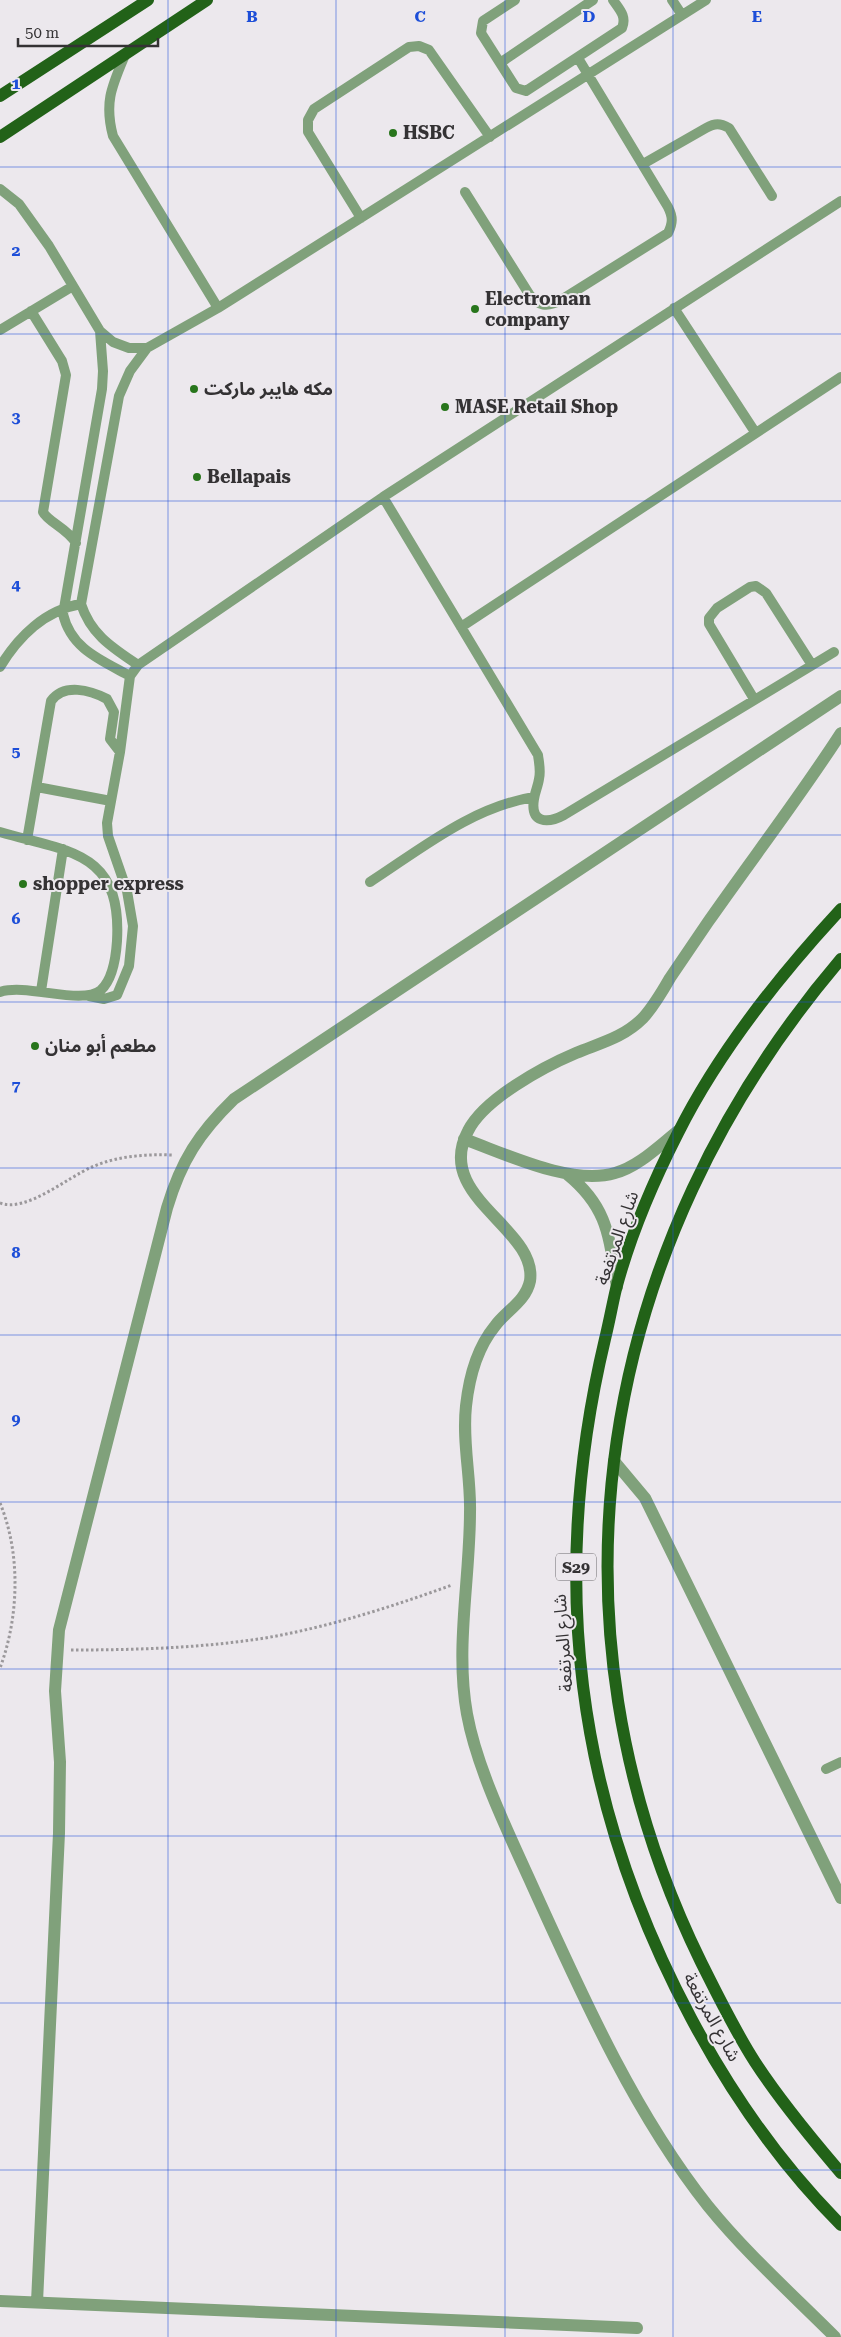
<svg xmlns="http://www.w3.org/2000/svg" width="841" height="2337" font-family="'Roboto Serif','Noto Sans Arabic',serif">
  <rect width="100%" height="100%" fill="#ece8ed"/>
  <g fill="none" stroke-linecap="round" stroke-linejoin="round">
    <!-- path -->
    <path stroke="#9b989b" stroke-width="3" stroke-dasharray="2.5 2.5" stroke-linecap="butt" d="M0 1203C26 1213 68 1177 92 1167 117 1156 145 1154 172 1155
      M0 1503C21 1554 19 1617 0 1668
      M71 1650C136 1650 201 1648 265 1638 329 1627 391 1607 452 1585"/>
    <!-- service -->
    <path stroke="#80a17b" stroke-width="10" d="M515 0 483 21 481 33 516 88 526 91 622 28C627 16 619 9 613 0
      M672 0 682 15
      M125 55C112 86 104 102 113 136L218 308
      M500 63 593 0
      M643 164 706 128C715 123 720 123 729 128L772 196
      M0 189 19 204 49 246 100 331 113 342 129 348H147L218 308 706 0
      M465 192 529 294C538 306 547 308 561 300L668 233C673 223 673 217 668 207L578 58
      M361 218 308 132V120L314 109 409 47 419 46 429 50 490 137
      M674 308 755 432
      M31 311 62 361 66 375 43 512C48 522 67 528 76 543
      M0 330 73 286
      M100 331 103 371 102 389 63 614C71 649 101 660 130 676
      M383 497 538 755C539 763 541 771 539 779 538 786 535 792 534 799 530 823 547 824 564 815L834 652
      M461 627 841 377
      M138 665C113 648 91 635 81 604L119 396 130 371 147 348
      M0 667C18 637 45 610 81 604
      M754 699 709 624V618L717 608 750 587 756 586 766 593 812 665
      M37 787 111 801
      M0 832C69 852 122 851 117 941 116 956 113 979 101 990 82 1006 27 983 0 992
      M27 840 51 701C64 683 90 690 107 699L114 712 110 739 120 752
      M370 882C421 849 472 807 534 797
      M41 991 63 849
      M89 996 104 999 117 995 129 966 133 926 127 891 108 836 107 823 120 752 130 676 138 665 383 497 841 201
      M826 1769 841 1762"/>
    <!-- minor -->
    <path stroke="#80a17b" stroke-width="12" d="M464 1139C506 1154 571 1186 615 1173 638 1167 659 1146 678 1131
      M567 1174C609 1208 609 1238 617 1287
      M614 1461 645 1498 841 1898
      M0 2301 637 2328
      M37 2302 59 1833 60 1762 55 1691 59 1630 167 1208C181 1161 199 1133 234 1099L841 696
      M835 2337C792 2294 746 2253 708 2206 634 2113 581 1993 532 1885 509 1834 477 1769 467 1714 455 1648 470 1579 470 1512 471 1477 462 1442 466 1406 469 1378 477 1348 495 1326 506 1311 526 1301 530 1281 538 1228 433 1197 468 1131 484 1099 543 1067 576 1053 600 1043 623 1038 643 1018 654 1006 662 992 670 978 683 959 695 941 708 922 752 859 799 798 841 733"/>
    <!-- primary -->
    <path stroke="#226218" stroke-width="12" d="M0 96 148 0
      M0 137 207 0
      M841 909C779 976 719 1051 678 1133 653 1182 630 1236 616 1289 612 1306 609 1323 605 1339 548 1578 575 1801 691 2018 731 2093 781 2165 841 2225
      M841 959C597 1245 534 1621 701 1962 718 1996 735 2031 755 2062 781 2102 811 2138 841 2173"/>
  </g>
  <!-- grid -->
  <path fill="none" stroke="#1d4ed8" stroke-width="1" stroke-opacity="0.55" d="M168 0V2337M336 0V2337M505 0V2337M673 0V2337M0 167H841M0 334H841M0 501H841M0 668H841M0 835H841M0 1002H841M0 1168H841M0 1335H841M0 1502H841M0 1669H841M0 1836H841M0 2003H841M0 2170H841"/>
  <!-- markers -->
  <g fill="#28751c" stroke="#ece8ed" stroke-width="2">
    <circle cx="393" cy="133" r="5"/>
    <circle cx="475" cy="309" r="5"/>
    <circle cx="194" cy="389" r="5"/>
    <circle cx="445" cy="407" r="5"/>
    <circle cx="197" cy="477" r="5"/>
    <circle cx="23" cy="884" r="5"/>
    <circle cx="35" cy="1046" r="5"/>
  </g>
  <g text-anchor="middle" stroke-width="4" stroke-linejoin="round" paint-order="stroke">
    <!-- shield labels -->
    <rect fill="#ece8ed" stroke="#6b696c" stroke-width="1" x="556" y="1553.5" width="40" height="27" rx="4"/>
    <g font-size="16" font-weight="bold" fill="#343234">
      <text x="576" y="1573">S29</text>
    </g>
    <!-- poi labels -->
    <g font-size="18" font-weight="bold" fill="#343234" stroke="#ece8ed" text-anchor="start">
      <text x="403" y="139">HSBC</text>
      <text x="485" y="305">Electroman<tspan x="485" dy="21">company</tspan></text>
      <text x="204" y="395">مكه هايبر ماركت</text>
      <text x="455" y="413">MASE Retail Shop</text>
      <text x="207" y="483">Bellapais</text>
      <text x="33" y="890">shopper express</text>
      <text x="45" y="1052">مطعم أبو منان</text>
    </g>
    <!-- street labels -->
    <g font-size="18" fill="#343234" stroke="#ece8ed">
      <text transform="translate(617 1238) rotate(-71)" y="6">شارع المرتفعة</text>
      <text transform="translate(563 1643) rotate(-94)" y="6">شارع المرتفعة</text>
      <text transform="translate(712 2017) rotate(61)" y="6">شارع المرتفعة</text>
    </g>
  </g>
  <g font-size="16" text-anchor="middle" font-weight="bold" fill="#1d4ed8" stroke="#ece8ed" stroke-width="4" stroke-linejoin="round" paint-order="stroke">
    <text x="252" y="22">B</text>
    <text x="420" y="22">C</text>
    <text x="589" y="22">D</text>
    <text x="757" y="22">E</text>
    <text x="16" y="89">1</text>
    <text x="16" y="256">2</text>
    <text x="16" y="423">3</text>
    <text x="16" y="590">4</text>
    <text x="16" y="757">5</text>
    <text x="16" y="924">6</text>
    <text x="16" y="1091">7</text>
    <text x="16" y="1258">8</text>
    <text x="16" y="1425">9</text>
  </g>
  <!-- scale -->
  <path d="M18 38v8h140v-8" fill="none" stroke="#343234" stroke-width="2.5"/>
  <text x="25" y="38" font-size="15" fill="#343234" stroke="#ece8ed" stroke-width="4" paint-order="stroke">50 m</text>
</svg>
